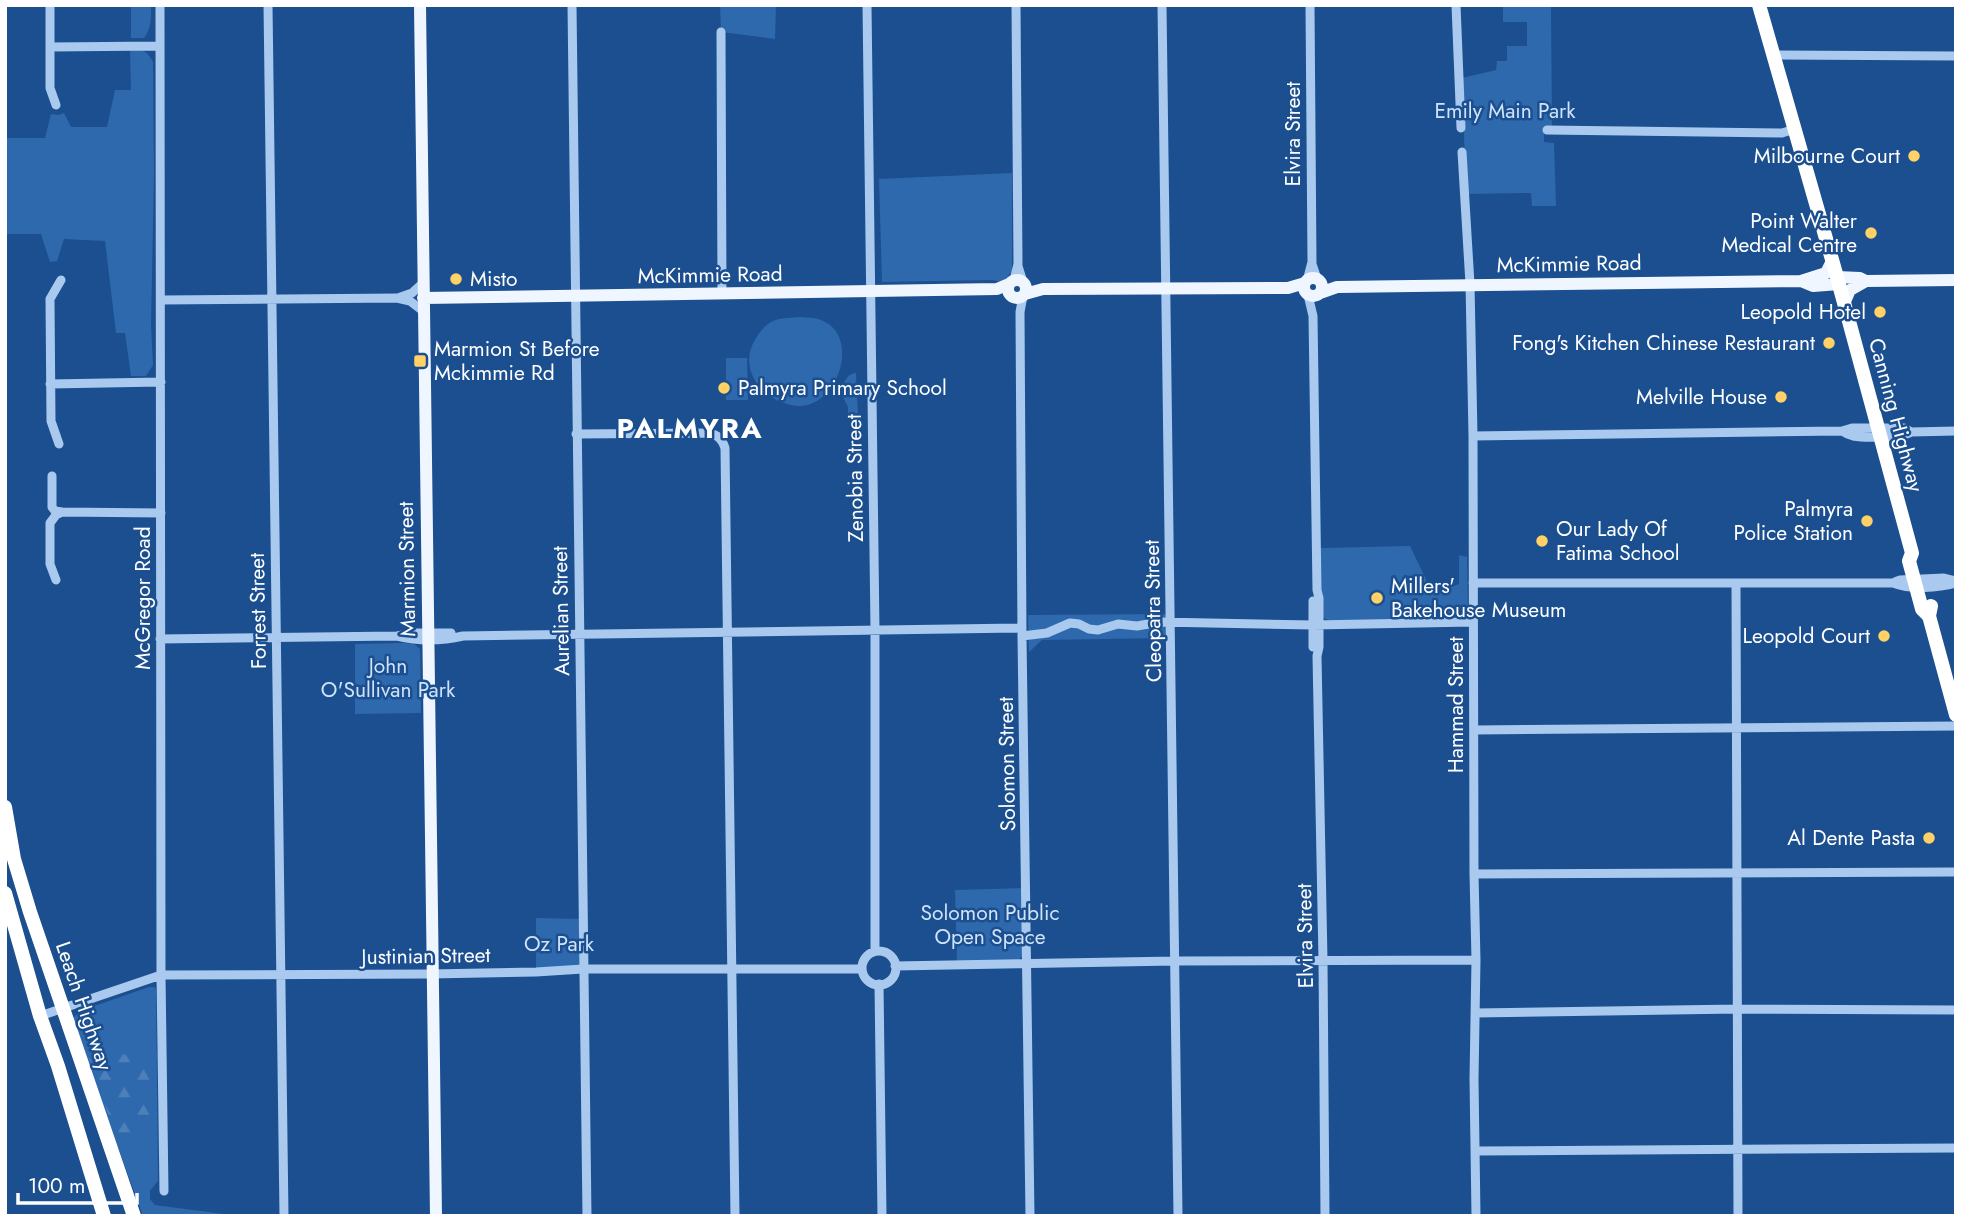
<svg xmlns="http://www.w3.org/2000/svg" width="1961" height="1221" font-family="Jost,sans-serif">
  <defs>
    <pattern id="forest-firs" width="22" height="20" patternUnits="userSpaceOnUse" patternTransform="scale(1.75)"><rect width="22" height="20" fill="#2e69ad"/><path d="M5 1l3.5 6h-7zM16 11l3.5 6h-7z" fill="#4d80b9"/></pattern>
  </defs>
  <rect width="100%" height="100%" fill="#1b4f8f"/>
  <!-- green -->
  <path fill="#2e69ad" d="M131 5H151C151 17 152 28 144 38H131Z
    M720 5H776L775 39 721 32Z
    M1503 5H1551L1552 126H1544V142L1554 143 1556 206H1532L1531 193 1466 194 1462 78 1496 70 1497 61H1507V46H1527V22H1503Z
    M130 49C143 49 147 51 153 62L154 174 151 325 153 365 146 376H131L125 333H116L105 241 64 239 57 261 50 262 41 234H6V138H45L51 114 58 115 64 113 71 127H107L115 90H131Z
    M1012 173V273L1009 274 1007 280 1003 282 992 280 882 282 879 179Z
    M802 317C807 318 813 317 818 319 863 332 839 409 797 406 763 403 736 369 756 338 760 332 764 326 771 322 780 317 792 318 802 317Z
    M726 358H747L748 400H726Z
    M856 373 858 415 855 420 848 418V407L842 395C843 385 845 374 856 373Z
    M1410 546 1433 594 1459 584V555L1467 557 1468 610 1462 618 1421 620 1420 613H1399V620L1330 621 1322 617 1321 612 1320 548Z
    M1166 614 1167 638 1042 640 1029 652 1028 615Z
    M404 643 414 644 420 649 421 713 355 714V644Z
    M1024 888 1023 956 1017 961 957 962 955 890Z
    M536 918 583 919V969L536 972Z
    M149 987H154L156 989 158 1181 150 1191V1199L155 1205 239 1216H143L73 1023V1018L80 1011Z"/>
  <!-- forest -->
  <path fill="url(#forest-firs)" d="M152 1045 157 1053 153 1082 155 1096 152 1113 145 1118 130 1145 124 1147 111 1122 89 1059C101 1039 117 1056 131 1055 139 1054 146 1048 152 1045Z"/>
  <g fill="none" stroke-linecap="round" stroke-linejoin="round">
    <!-- minor -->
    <path stroke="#a9c9ee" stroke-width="9" d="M50 5V88L56 105
      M160 5 161 975 164 1191
      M268 5 284 1216
      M572 5 587 1216
      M867 5 875 630V951
      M1162 5 1178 1216
      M1456 5 1461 128
      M721 32 722 294
      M50 47 160 46
      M1774 55 1956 56
      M1547 130 1782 133 1795 129
      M1462 152 1470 284 1473 436 1474 874 1476 960 1474 1079 1476 1216
      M1312 264 1317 279
      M1018 266 1023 282
      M1014 280 1018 264 1016 5
      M1307 281 1312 262 1310 5
      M1308 295 1313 316 1317 590 1319 598V647L1317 656 1323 960 1325 1216
      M1023 296 1020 312 1022 636 1030 1216
      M398 298 412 293 424 282
      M161 300 397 298 410 301 423 311
      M50 384 161 382
      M1842 431C1845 433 1849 435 1853 436 1864 438 1902 438 1911 432
      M576 434 709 433C718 435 722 439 725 448L735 1216
      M1473 436 1842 431 1852 428H1904L1911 432 1956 431
      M59 444 51 421 50 299 61 280
      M52 476V507L55 511 62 512
      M56 580 50 564V523L56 515 62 512 161 513
      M1895 582 1900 580 1944 578 1956 581
      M1473 583H1893C1911 590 1938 588 1956 583
      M1736 584 1738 1216
      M1313 601V647
      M397 636C418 641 441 641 463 636L1022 628
      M1022 636 1047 633 1070 623 1079 624 1089 629 1098 630 1118 624 1137 626 1160 622 1313 625 1473 622
      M160 639 397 636 414 633H451
      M1474 730 1956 726
      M1474 874 1956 872
      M862 968a17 17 0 1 1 34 0a17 17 0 1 1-34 0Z
      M895 966 1176 961 1476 960
      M879 984 882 1216
      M1476 1013 1738 1009 1956 1010
      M40 1016 161 975 430 974 536 972 583 969H862
      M1476 1151 1956 1148"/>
    <!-- major -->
    <path stroke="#f0f6ff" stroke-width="12" d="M420 5 436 1216
      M1837 277 1860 278 1866 281 1956 280
      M1304 287a9 9 0 1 1 18 0a9 9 0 1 1-18 0Z
      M1008 289a9 9 0 1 1 18 0a9 9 0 1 1-18 0Z
      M1801 281 1813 286 1839 284
      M1320 293 1337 287 1801 281 1826 273 1832 261
      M1025 294 1043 289 1288 288 1305 283
      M423 298 997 289 1009 284
      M1844 304 1850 290 1866 281"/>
    <!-- highway -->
    <path stroke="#fff" stroke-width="14" d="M1759 5 1837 277 1912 553 1909 561 1922 609 1929 616
      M1931 606 1929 616 1956 715
      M5 807 14 859 30 912 134 1216
      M5 893 40 1016 58 1066 104 1216"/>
  </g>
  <!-- markers -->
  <g fill="#ffd166" stroke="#1b4f8f" stroke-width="2.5">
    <circle cx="1914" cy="156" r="7"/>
    <circle cx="1871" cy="233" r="7"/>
    <circle cx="456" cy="279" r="7"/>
    <circle cx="1880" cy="312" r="7"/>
    <circle cx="1829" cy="343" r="7"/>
    <rect x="413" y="354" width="14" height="14" rx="3.5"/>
    <circle cx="724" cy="388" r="7"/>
    <circle cx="1781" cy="397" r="7"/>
    <circle cx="1867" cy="521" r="7"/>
    <circle cx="1542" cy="541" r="7"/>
    <circle cx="1377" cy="598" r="7"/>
    <circle cx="1884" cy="636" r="7"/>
    <circle cx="1929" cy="838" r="7"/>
  </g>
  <g text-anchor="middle" stroke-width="5" stroke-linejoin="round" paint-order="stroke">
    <!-- park labels -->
    <g font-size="21" fill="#cfe3fa" stroke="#1b4f8f">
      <text x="1505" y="118">Emily Main Park</text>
      <text x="388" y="673">John<tspan x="388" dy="24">O'Sullivan Park</tspan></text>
      <text x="990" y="920">Solomon Public<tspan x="990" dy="24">Open Space</tspan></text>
      <text x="559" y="951">Oz Park</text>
    </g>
    <!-- street labels -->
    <g font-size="21" fill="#fff" stroke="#1b4f8f">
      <text transform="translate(1293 134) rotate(-90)" y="7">Elvira Street</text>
      <text transform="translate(1569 264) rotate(-1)" y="7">McKimmie Road</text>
      <text transform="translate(710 275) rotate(-1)" y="7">McKimmie Road</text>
      <text transform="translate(1896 415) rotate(75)" y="7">Canning Highway</text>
      <text transform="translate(855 478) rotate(-91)" y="7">Zenobia Street</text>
      <text transform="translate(407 569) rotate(-91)" y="7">Marmion Street</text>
      <text transform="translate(143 598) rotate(-90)" y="7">McGregor Road</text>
      <text transform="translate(258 611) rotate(-91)" y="7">Forrest Street</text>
      <text transform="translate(561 611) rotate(-91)" y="7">Aurelian Street</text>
      <text transform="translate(1153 611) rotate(-91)" y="7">Cleopatra Street</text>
      <text transform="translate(1456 705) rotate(-90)" y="7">Hammad Street</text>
      <text transform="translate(1007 764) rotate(-91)" y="7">Solomon Street</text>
      <text transform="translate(1305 936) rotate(-91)" y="7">Elvira Street</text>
      <text transform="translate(426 956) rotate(-1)" y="7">Justinian Street</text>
      <text transform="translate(84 1006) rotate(71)" y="7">Leach Highway</text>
    </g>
    <!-- poi labels -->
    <g font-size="21" fill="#fff" stroke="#1b4f8f" text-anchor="end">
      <text x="1900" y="163">Milbourne Court</text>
      <text x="1857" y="228">Point Walter<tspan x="1857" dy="24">Medical Centre</tspan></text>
      <text x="470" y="286" text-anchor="start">Misto</text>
      <text x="1866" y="319">Leopold Hotel</text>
      <text x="1815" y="350">Fong's Kitchen Chinese Restaurant</text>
      <text x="434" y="356" text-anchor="start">Marmion St Before<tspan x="434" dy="24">Mckimmie Rd</tspan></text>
      <text x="738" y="395" text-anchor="start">Palmyra Primary School</text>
      <text x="1767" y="404">Melville House</text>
      <text x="1853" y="516">Palmyra<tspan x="1853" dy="24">Police Station</tspan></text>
      <text x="1556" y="536" text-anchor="start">Our Lady Of<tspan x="1556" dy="24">Fatima School</tspan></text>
      <text x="1391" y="593" text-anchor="start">Millers'<tspan x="1391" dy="24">Bakehouse Museum</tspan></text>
      <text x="1870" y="643">Leopold Court</text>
      <text x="1915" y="845">Al Dente Pasta</text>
    </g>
    <!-- district labels -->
    <g font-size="28" font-weight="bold" letter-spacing="2" fill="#fff" stroke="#1b4f8f">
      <text x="690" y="438">PALMYRA</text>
    </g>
  </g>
  <!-- border -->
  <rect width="1961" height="1221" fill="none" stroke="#ffffff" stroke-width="14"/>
  <!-- scale -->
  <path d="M18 1193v10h119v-10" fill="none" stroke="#ffffff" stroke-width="3.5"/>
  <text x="28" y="1193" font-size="21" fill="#ffffff" stroke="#1b4f8f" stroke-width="5" paint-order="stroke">100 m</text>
</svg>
